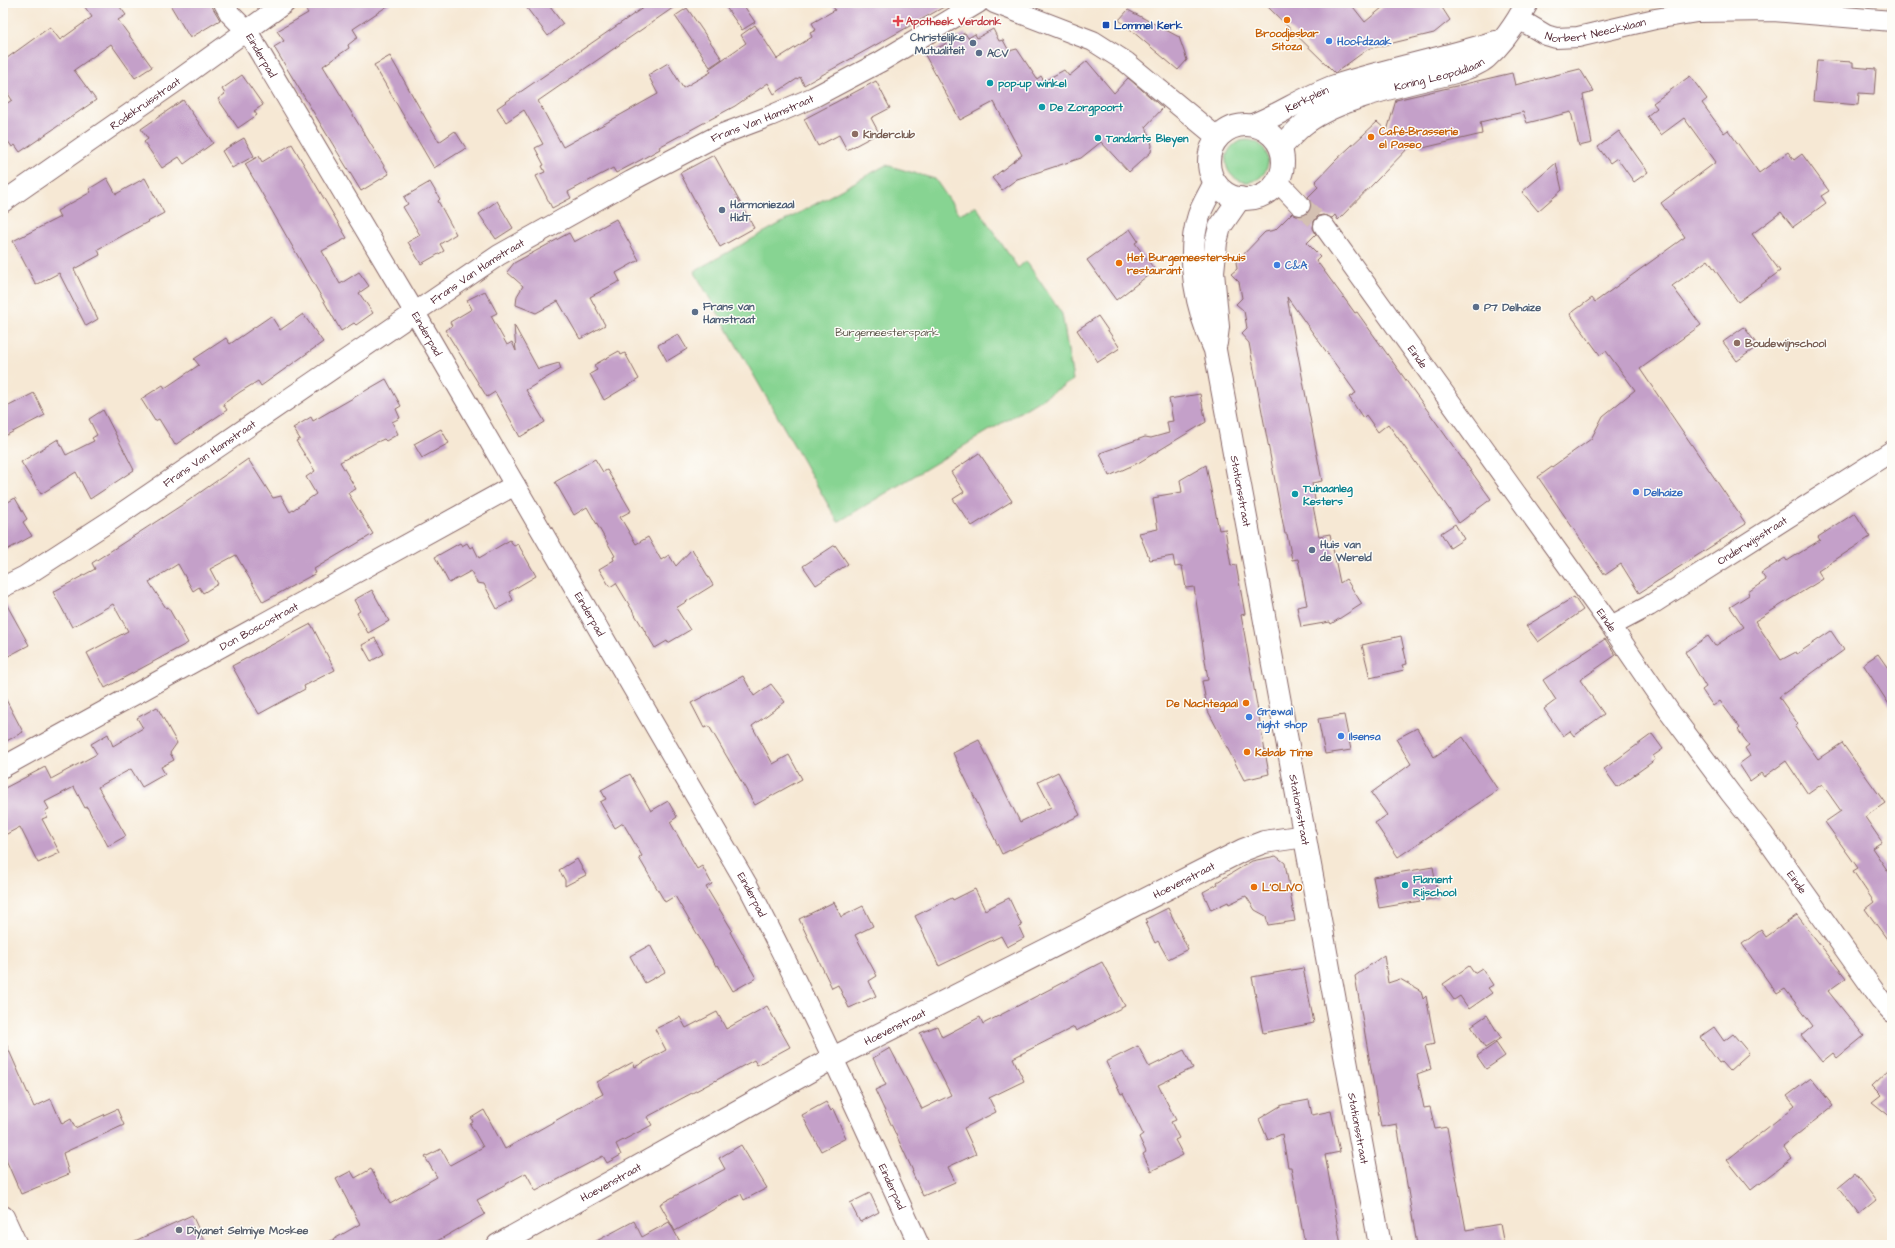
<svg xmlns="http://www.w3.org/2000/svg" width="1895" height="1248" font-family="'Architects Daughter',sans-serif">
  <rect width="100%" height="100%" fill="#fdfcf7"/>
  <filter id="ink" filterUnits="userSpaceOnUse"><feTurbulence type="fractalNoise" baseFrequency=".025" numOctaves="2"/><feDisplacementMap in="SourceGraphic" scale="8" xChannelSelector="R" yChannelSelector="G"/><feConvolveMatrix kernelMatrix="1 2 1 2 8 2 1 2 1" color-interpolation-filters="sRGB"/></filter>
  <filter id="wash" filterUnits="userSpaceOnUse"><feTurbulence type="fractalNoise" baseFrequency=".012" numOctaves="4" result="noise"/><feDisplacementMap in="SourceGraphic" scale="16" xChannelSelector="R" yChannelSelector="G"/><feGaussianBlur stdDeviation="0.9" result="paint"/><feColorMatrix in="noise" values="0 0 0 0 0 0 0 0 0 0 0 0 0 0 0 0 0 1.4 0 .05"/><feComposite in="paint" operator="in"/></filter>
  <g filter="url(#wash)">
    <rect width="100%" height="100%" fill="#f6e8d4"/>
    <!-- green -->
    <path fill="#87d492" stroke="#687a5e" d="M1226 161a21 21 0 1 1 42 0a21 21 0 1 1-42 0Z
      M886 165 935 179 959 214 976 206 1018 268 1026 261 1062 314 1073 380 838 522 694 271Z"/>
    <g id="blocks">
      <!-- building -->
      <path fill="#c4a0c9" d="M82 3H117L126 15 118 20 152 67 135 78 111 44 74 70 96 100 20 152 15 145 12 147 3 134V106L12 100 3 86V61L50 27 60 40 92 17Z
        M169 3H210L220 20 190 38Z
        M316 3H392L353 29 358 37 348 45 349 48 323 66 389 174 361 191 274 47 284 41 277 31 308 13 306 10Z
        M523 3H547L563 24 548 36Z
        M650 3H680L538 101 563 147 658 94 648 75 668 63 683 88 711 72 709 69 746 43 741 35 755 25 777 59 812 37 810 33 816 30 812 23 835 10 831 3H951L804 85 800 77 774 94 768 83 735 106 659 147 660 149 635 163 616 173 613 168 568 192 571 198 552 208 536 176 545 172 542 166 544 165 535 148 543 144 524 110 506 122 497 108Z
        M723 3H742L755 22 742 30Z
        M1264 3H1350L1365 22 1388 3H1439L1450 20 1434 33 1368 49 1335 73Z
        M687 8 722 59 710 67 675 16Z
        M1128 10 1179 37 1187 60 1178 70 1119 20Z
        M993 29 999 41 1003 40 1009 51 1017 49 1037 79 1041 76 1044 81 1064 70 1069 76 1087 61 1114 93 1128 78 1163 108 1146 126 1152 145 1151 152 1129 172 1101 142 1081 158 1017 179 1002 190 992 178 1022 155 994 102 960 120 925 55 965 33 968 38 975 34 977 38Z
        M390 56 439 142 455 131 466 148 434 168 374 65Z
        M1817 60 1853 62V67L1876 69 1874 94 1859 93 1858 105 1813 101Z
        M1580 69 1594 92 1583 95 1592 143 1579 146 1571 112 1527 123 1523 112 1480 122 1482 134 1423 148 1415 141 1338 220 1335 215 1332 218 1323 215 1318 216 1314 221 1313 228 1316 234 1307 243 1320 256 1316 260 1355 313 1357 312 1491 499 1459 523 1388 424 1378 432 1366 415 1363 418 1349 397 1356 393 1287 297 1322 481 1312 483 1316 505 1313 506 1319 536 1330 534 1340 583 1346 579 1362 604 1331 624 1330 622 1301 627 1297 607 1307 605 1298 559 1292 560 1287 534H1285L1249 343 1241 334 1247 328 1244 311 1236 304 1242 298 1239 282 1231 274 1237 269 1236 262 1265 232 1275 230 1292 213 1296 216H1302L1308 213 1311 208V203L1308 197 1318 187 1315 182 1336 160 1377 122 1387 131 1396 100 1512 73 1515 85Z
        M242 75 263 105 254 111 257 115 238 128 218 99 225 94 222 89Z
        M1690 76 1707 99 1702 103 1724 133 1728 130 1759 173 1788 152 1794 160 1802 154 1829 191 1821 196 1826 203 1793 227 1781 212 1752 234 1780 271 1738 302 1708 260 1672 286 1701 325 1640 369 1746 524 1639 593 1621 564 1605 575 1538 477 1591 439 1603 416 1635 390 1606 351 1600 355 1570 314 1592 298 1595 302 1685 237 1661 203 1716 162 1684 118 1661 135 1647 116 1657 108 1653 103Z
        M876 81 890 108 871 118 879 133 847 150 839 135 818 146 804 119Z
        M183 100 213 143 184 164 179 157 162 168 144 142 148 139 141 129Z
        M1619 131 1648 172 1634 182 1617 158 1610 163 1598 147Z
        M244 138 254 156 232 168 222 151Z
        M292 144 347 238 322 251 340 284 359 272 369 286 359 293 373 313 356 325 354 323 341 331 245 164 259 156 262 162Z
        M714 155 754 228 720 247 680 173Z
        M1556 163 1562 190 1538 211 1522 192Z
        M107 178 116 194 145 178 164 213 98 249 100 255 74 269 98 319 86 326 59 273 36 285 13 241 60 217 57 211 91 192 89 189Z
        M430 182 440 199 438 201 456 234 440 244 444 251 421 264 408 242 420 235 403 207 408 204 404 197Z
        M497 201 513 228 496 239 479 214Z
        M616 219 639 260 616 273 620 281 590 297 605 325 580 339 558 301 536 313 516 305 517 296 523 286 507 272 514 263 569 233 574 242Z
        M1130 229 1138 241 1135 243 1155 270 1116 300 1087 260Z
        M485 291 497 313 491 316 507 345 512 342 516 351 514 325 538 369 559 363 561 369 526 390 545 422 520 437 495 392 487 397 445 330 452 326 450 322 472 309 467 300Z
        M303 314 323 342 261 386 258 381 240 392 223 404 227 410 175 445 159 419 155 421 141 399 163 385 165 388 199 365 194 359 226 338 230 344 271 316 280 330Z
        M1098 316 1120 348 1098 362 1077 330Z
        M1744 327 1758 346 1737 361 1723 342Z
        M678 334 687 349 667 361 658 345Z
        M619 351 621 355 625 353 639 379 604 400 590 374 597 370 594 365Z
        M386 379 401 406 396 409 400 418 392 422 398 434 386 441 384 439 375 443 340 462 356 489 348 493 373 534 314 569 316 573 263 602 236 555 210 569 218 584 203 593 199 587 193 591 178 564 149 582 166 608 168 607 188 643 105 688 87 653 128 631 113 604 72 627 53 592 95 569 92 563 185 503 248 459 273 498 281 496 290 512 316 494 306 477 315 471 296 441 300 439 293 428 311 417 313 421Z
        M34 393 45 415 3 437V409Z
        M1200 394 1206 422 1138 463 1109 476 1100 453 1145 437 1151 438 1169 433 1167 422 1173 421 1169 399Z
        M103 410 134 470 90 499 76 472 41 494 21 462 58 439 66 455 94 441 92 438 97 435 89 419Z
        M441 429 449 443 422 458 414 444Z
        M979 453 1012 501 972 526 953 499 964 492 951 472Z
        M595 459 603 472 607 470 631 511 620 517 636 544 648 537 661 560 669 555 676 566 692 549 713 585 676 608 690 630 668 643 667 641 655 648 616 583 610 587 599 569 614 560 613 557 615 556 587 507 574 515 555 482Z
        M1206 465 1219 530 1225 529 1231 566 1236 565 1245 614 1241 615 1245 637 1269 774 1244 780 1208 711 1202 681 1208 680 1194 587 1186 588 1182 566 1175 567 1173 556 1150 560 1139 533 1158 529 1153 499 1158 498V496L1182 492 1180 480Z
        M15 498 27 519 23 522 32 536 3 552V505Z
        M1855 513 1870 537 1818 571 1823 579 1755 621 1781 660 1796 652 1797 654 1831 631 1844 650 1779 697 1798 724 1795 727 1818 759 1842 743 1885 803 1865 817 1882 842 1872 848 1892 877V946L1865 909 1874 902 1853 871 1858 868 1825 822 1841 811 1822 784 1808 794 1786 761 1764 777 1761 773 1750 781 1739 764 1750 756 1745 748 1749 745 1738 730 1740 728 1720 701 1713 706 1702 690 1706 687 1685 652 1708 636 1715 646 1744 627 1730 607 1749 595 1748 592 1766 580 1761 573 1785 558 1787 561 1820 540 1818 537Z
        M1455 524 1464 539 1450 548 1441 533Z
        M510 540 514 546 518 544 536 576 509 592 513 600 497 609 484 584 477 583 471 571 449 583 435 557 460 543 462 546 467 543 470 548 473 546 479 558Z
        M835 545 848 564 816 585 803 566Z
        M372 590 389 621 368 633 357 613 360 611 354 600Z
        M1574 597 1583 610 1538 642 1526 626Z
        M3 598 29 645 3 659Z
        M311 624 335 670 304 686 305 689 259 714 232 666Z
        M1401 636 1407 664 1402 665 1404 670 1370 678 1362 645Z
        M375 638 384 654 371 661 362 645Z
        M1605 639 1616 655 1580 680 1604 714 1574 736 1570 731 1563 736 1544 709 1556 700 1543 680Z
        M1878 654 1892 674V709L1863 664Z
        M743 676 754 696 771 684 785 702 752 726 773 764 789 755 802 779 755 805 709 726 704 728 691 703Z
        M3 694 23 732 3 743Z
        M157 707 177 743 170 753 174 760 161 767 165 774 142 787 131 769 98 787 126 836 108 846 87 807 85 808 74 787 45 802 49 809 45 811 47 817 42 819 60 853 38 863 20 827 3 836V789L45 767 51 779 97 754 91 744 108 734 113 746 143 728 137 718Z
        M1344 715 1351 750 1325 754 1318 719Z
        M1417 728 1434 757 1463 737 1498 790 1398 857 1375 823 1387 815 1371 793 1411 764 1396 739Z
        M1652 734 1663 749 1653 756 1655 760 1617 787 1604 769Z
        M979 740 1020 822 1051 807 1038 782 1058 772 1080 815 1002 854 953 753Z
        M630 774 651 811 668 801 677 817 670 822 697 869 702 866 712 884 706 887 732 930 730 932 756 978 733 991 718 965 716 966 675 896 665 902 639 858 642 856 623 823 615 828 600 802 606 799 601 790Z
        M1276 856 1285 863 1295 921 1268 925 1266 916 1255 910 1246 896 1229 904 1228 902 1211 910 1203 892 1218 884 1217 882 1252 861Z
        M577 859 586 875 565 886V880L559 870Z
        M1433 867 1438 898 1379 908 1373 877Z
        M975 889 985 910 1009 898 1022 926 1019 927 1024 938 1007 947 1001 936 939 966 915 916 952 898 953 900Z
        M834 902 841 917 863 906 873 926 855 935 877 976 869 981 876 996 849 1008 838 985 832 988 799 919Z
        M1168 908 1188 949 1168 959 1158 941 1155 943 1145 923 1148 922 1146 919Z
        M1797 915 1846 978 1828 991 1864 1036 1837 1058 1833 1053 1822 1062 1801 1036 1813 1026 1785 989 1777 994 1742 944 1761 930 1766 937Z
        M650 945 665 972 645 983 630 956Z
        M1384 955 1388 983 1400 979 1421 991 1423 999 1426 996 1435 1044 1425 1046 1431 1069 1417 1074 1424 1108 1430 1107 1435 1129 1447 1127 1466 1230 1500 1224 1504 1245H1417L1397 1124 1381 1127 1355 976Z
        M1102 962 1125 1006 1076 1031 1074 1027 1013 1058 1024 1081 989 1098 996 1112 964 1128 976 1154 948 1167 955 1182 923 1196 912 1172 913 1171 875 1090 886 1085 873 1058 890 1048 922 1109 951 1095 920 1033 937 1026 942 1037 980 1017 983 1024Z
        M1469 966 1474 973 1482 968 1493 985 1488 988 1492 993 1469 1009 1460 996 1454 1000 1443 984Z
        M1303 968 1314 1023 1263 1033 1252 977Z
        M767 1006 790 1047 757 1065 754 1060 647 1117 652 1125 616 1144 621 1155 607 1163 603 1156 536 1191 526 1173 477 1200 485 1214 430 1245H324L360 1224 336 1179 351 1171 355 1178 371 1169 390 1204 437 1177 425 1157 441 1149 450 1165 483 1147 470 1124 473 1122 471 1118 484 1110 505 1149 603 1094 597 1082 633 1062 635 1067 666 1050 655 1029 680 1017 686 1028 717 1012 726 1029Z
        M1487 1015 1501 1038 1485 1048 1471 1026Z
        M1714 1027 1724 1041 1733 1034 1749 1053 1729 1071 1721 1062 1719 1063 1700 1037Z
        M3 1037 34 1107 51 1099 62 1124 71 1119 75 1128 117 1109 124 1125 63 1153 69 1174 21 1194 3 1153Z
        M1496 1043 1505 1056 1486 1069 1477 1056Z
        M1138 1046 1149 1067 1184 1050 1193 1068 1158 1085 1176 1120 1171 1122 1179 1138 1175 1140 1183 1155 1151 1171 1143 1154 1146 1152 1139 1137 1143 1134 1123 1093 1121 1094 1106 1062Z
        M1892 1067V1118L1872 1102 1881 1095 1872 1086Z
        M1811 1078 1833 1106 1783 1146 1792 1158 1751 1190 1727 1160 1795 1106 1787 1096Z
        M1309 1100 1312 1115 1331 1111 1340 1152 1325 1155 1341 1245H1305L1291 1167H1288L1282 1134 1268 1140 1259 1119 1282 1105Z
        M826 1102 831 1111 833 1109 846 1138 821 1151 802 1115Z
        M741 1145 767 1188 744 1200 741 1194 675 1231 660 1204 725 1169 719 1158Z
        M1855 1173 1876 1200 1859 1214 1838 1187Z
        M870 1193 879 1212 860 1222 850 1203Z
        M192 1215 206 1245H126Z
        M634 1221 642 1237 669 1222 682 1245H589Z"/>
    </g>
  </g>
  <g filter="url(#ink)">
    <use href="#blocks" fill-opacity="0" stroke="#866566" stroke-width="1"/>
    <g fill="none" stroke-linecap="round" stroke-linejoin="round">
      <!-- minor-tunnel -->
      <path stroke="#d4c0b2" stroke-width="20" stroke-dasharray="20 10" stroke-linecap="butt" d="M1300 205 1324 226"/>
      <!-- minor casing -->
      <g stroke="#866566" stroke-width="22">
        <g id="minor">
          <path id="s1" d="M224 3 230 14 247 31 415 313 749 888C810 1005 864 1125 919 1245"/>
          <path d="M994 3 1093 41 1126 62 1218 138"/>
          <path id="s2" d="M1519 19 1546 35 1556 38 1578 37 1655 19 1697 12 1773 11 1892 21"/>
          <path d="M1278 182 1300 205"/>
          <path id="s3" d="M3 202 174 83 285 3"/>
          <path id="s4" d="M1324 226 1611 626 1669 711 1731 794 1763 834 1880 999 1892 1012"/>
          <path id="s5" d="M3 587 25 576 113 519 499 255 631 181 717 136 770 116 814 97 880 62 978 3"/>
          <path id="s6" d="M1611 626 1649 606 1892 451"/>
          <path id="s7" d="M3 767 515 485"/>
        </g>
      </g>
      <!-- secondary casing -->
      <g stroke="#866566" stroke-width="24">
        <g id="secondary">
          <path id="s8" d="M1253 125C1281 114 1306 96 1335 86 1387 69 1442 59 1495 42"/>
          <circle cx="1246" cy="162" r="37"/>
          <path id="s9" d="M1281 147C1289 139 1297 129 1307 122 1342 96 1413 83 1455 72 1465 69 1478 65 1486 58 1503 43 1517 22 1527 3"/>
          <path id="s10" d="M1215 182C1210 193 1203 204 1199 215 1185 258 1197 311 1215 350L1380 1245"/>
          <path d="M1216 343 1218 327 1213 272 1216 242 1220 227 1240 198"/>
          <path d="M3 1217 16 1245"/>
          <path id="s11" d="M498 1245 833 1058 1243 850 1264 842 1305 836"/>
        </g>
      </g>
      <!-- minor -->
      <use href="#minor" stroke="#fff" stroke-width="20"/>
      <!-- secondary -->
      <use href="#secondary" stroke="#fff" stroke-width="22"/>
    </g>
  </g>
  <!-- markers -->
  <g fill="#e8710a" stroke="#fdfcf7" stroke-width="1.5">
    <circle cx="1287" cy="20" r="4"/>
    <circle cx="1371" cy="137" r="4"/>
    <circle cx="1119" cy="263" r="4"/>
    <circle cx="1246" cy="703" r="4"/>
    <circle cx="1247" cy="752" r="4"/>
    <circle cx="1254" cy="887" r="4"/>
  </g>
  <path fill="#e0444e" stroke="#fdfcf7" stroke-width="1.5" d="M896 15h4v4h4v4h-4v4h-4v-4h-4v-4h4z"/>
  <rect fill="#1a4fb4" stroke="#fdfcf7" stroke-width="1.5" x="1102" y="21" width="8" height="8" rx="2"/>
  <g fill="#3f7fe0" stroke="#fdfcf7" stroke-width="1.5">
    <circle cx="1329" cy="41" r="4"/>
    <circle cx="1277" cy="265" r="4"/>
    <circle cx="1636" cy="492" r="4"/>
    <circle cx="1249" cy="717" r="4"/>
    <circle cx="1341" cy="736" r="4"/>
  </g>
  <g fill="#5c6f8a" stroke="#fdfcf7" stroke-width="1.5">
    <circle cx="973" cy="43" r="4"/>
    <circle cx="979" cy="53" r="4"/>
    <circle cx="722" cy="210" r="4"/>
    <circle cx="1476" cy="307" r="4"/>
    <circle cx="695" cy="312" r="4"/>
    <circle cx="1312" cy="550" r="4"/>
  </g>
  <g fill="#0f9aa8" stroke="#fdfcf7" stroke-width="1.5">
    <circle cx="990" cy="83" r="4"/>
    <circle cx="1042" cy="107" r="4"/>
    <circle cx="1098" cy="138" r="4"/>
    <circle cx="1295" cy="494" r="4"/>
    <circle cx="1405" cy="885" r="4"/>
  </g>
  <g fill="#8d6e63" stroke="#fdfcf7" stroke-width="1.5">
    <circle cx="855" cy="134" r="4"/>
    <circle cx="1737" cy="343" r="4"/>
  </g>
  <circle fill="#6b7280" stroke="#fdfcf7" stroke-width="1.5" cx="179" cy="1230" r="4"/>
  <g text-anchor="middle" stroke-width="3" stroke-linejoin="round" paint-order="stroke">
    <!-- health labels -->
    <g font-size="11" font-weight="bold" fill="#be3a42" stroke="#fdfcf7" text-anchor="start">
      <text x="906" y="25">Apotheek Verdonk</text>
    </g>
    <!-- transit labels -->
    <g font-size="11" font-weight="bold" fill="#164399" stroke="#fdfcf7" text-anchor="start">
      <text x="1114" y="29">Lommel Kerk</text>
    </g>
    <!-- street labels -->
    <g font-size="11" fill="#4a1f2b" stroke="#fdfcf7">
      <text dy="4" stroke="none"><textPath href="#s2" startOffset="82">Norbert Neeckxlaan</textPath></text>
      <text dy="4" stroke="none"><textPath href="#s1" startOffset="65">Einderpad</textPath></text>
      <text dy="4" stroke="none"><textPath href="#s9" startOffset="177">Koning Leopoldlaan</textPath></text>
      <text dy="4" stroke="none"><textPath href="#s8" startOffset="60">Kerkplein</textPath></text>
      <text dy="4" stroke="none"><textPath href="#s3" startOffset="173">Rodekruisstraat</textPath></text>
      <text dy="4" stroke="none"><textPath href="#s5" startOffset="894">Frans Van Hamstraat</textPath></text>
      <text dy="4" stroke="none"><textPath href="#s5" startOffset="570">Frans Van Hamstraat</textPath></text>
      <text dy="4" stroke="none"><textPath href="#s1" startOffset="389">Einderpad</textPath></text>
      <text dy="4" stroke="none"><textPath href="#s4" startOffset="161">Einde</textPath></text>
      <text dy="4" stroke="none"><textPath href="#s5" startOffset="246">Frans Van Hamstraat</textPath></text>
      <text dy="4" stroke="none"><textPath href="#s10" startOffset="319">Stationsstraat</textPath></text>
      <text dy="4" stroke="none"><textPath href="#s6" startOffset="165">Onderwijsstraat</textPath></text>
      <text dy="4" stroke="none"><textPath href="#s1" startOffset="713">Einderpad</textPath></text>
      <text dy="4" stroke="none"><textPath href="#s4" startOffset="485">Einde</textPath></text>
      <text dy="4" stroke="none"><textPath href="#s7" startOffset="292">Don Boscostraat</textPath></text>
      <text dy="4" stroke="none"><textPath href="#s10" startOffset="643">Stationsstraat</textPath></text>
      <text dy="4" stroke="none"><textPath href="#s11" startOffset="777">Hoevenstraat</textPath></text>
      <text dy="4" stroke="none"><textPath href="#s4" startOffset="809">Einde</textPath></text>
      <text dy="4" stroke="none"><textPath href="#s1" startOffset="1037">Einderpad</textPath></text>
      <text dy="4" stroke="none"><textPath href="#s11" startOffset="453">Hoevenstraat</textPath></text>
      <text dy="4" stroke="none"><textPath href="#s10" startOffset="967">Stationsstraat</textPath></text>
      <text dy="4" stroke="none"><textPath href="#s11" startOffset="129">Hoevenstraat</textPath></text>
      <text dy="4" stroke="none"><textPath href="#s1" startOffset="1361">Einderpad</textPath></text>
    </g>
    <!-- food labels -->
    <g font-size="11" font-weight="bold" fill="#c56008" stroke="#fdfcf7" text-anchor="start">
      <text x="1287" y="37" text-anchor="middle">Broodjesbar<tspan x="1287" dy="13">Sitoza</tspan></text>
      <text x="1379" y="135">Café-Brasserie<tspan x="1379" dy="13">el Paseo</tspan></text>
      <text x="1127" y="261">Het Burgemeestershuis<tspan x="1127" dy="13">restaurant</tspan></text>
      <text x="1238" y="707" text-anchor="end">De Nachtegaal</text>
      <text x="1255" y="756">Kebab Time</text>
      <text x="1262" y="891">L'OLIVO</text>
    </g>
    <!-- service labels -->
    <g font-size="11" font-weight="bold" fill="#4e5e75" stroke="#fdfcf7" text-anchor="start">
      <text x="965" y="41" text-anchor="end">Christelijke<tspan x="965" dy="13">Mutualiteit</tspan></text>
      <text x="987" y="57">ACV</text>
      <text x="730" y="208">Harmoniezaal<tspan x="730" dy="13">HidT</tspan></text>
      <text x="703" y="310">Frans van<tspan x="703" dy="13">Hamstraat</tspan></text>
      <text x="1484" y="311">P7 Delhaize</text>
      <text x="1320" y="548">Huis van<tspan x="1320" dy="13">de Wereld</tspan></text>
    </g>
    <!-- shop labels -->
    <g font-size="11" font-weight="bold" fill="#366cbe" stroke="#fdfcf7" text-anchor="start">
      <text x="1337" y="45">Hoofdzaak</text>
      <text x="1285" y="269">C&amp;A</text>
      <text x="1644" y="496">Delhaize</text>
      <text x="1257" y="715">Grewal<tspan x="1257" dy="13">night shop</tspan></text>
      <text x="1349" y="740">Ilsensa</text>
    </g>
    <!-- culture labels -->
    <g font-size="11" font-weight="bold" fill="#0d838f" stroke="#fdfcf7" text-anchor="start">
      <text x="998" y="87">pop-up winkel</text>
      <text x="1050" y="111">De Zorgpoort</text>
      <text x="1106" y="142">Tandarts Bleyen</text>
      <text x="1303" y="492">Tuinaanleg<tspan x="1303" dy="13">Kesters</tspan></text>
      <text x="1413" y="883">Flament<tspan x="1413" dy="13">Rijschool</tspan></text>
    </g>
    <!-- education labels -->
    <g font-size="11" font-weight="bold" fill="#785e54" stroke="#fdfcf7" text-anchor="start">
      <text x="863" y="138">Kinderclub</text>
      <text x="1745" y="347">Boudewijnschool</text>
    </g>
    <!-- park labels -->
    <g font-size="11" fill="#5c554a" stroke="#fdfcf7">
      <text x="887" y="336">Burgemeesterspark</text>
    </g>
    <!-- worship labels -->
    <g font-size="11" font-weight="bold" fill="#5b616d" stroke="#fdfcf7" text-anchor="start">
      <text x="187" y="1234">Diyanet Selmiye Moskee</text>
    </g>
  </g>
  <!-- margin -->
  <rect width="1895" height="1248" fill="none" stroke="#fdfcf7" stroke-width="16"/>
</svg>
